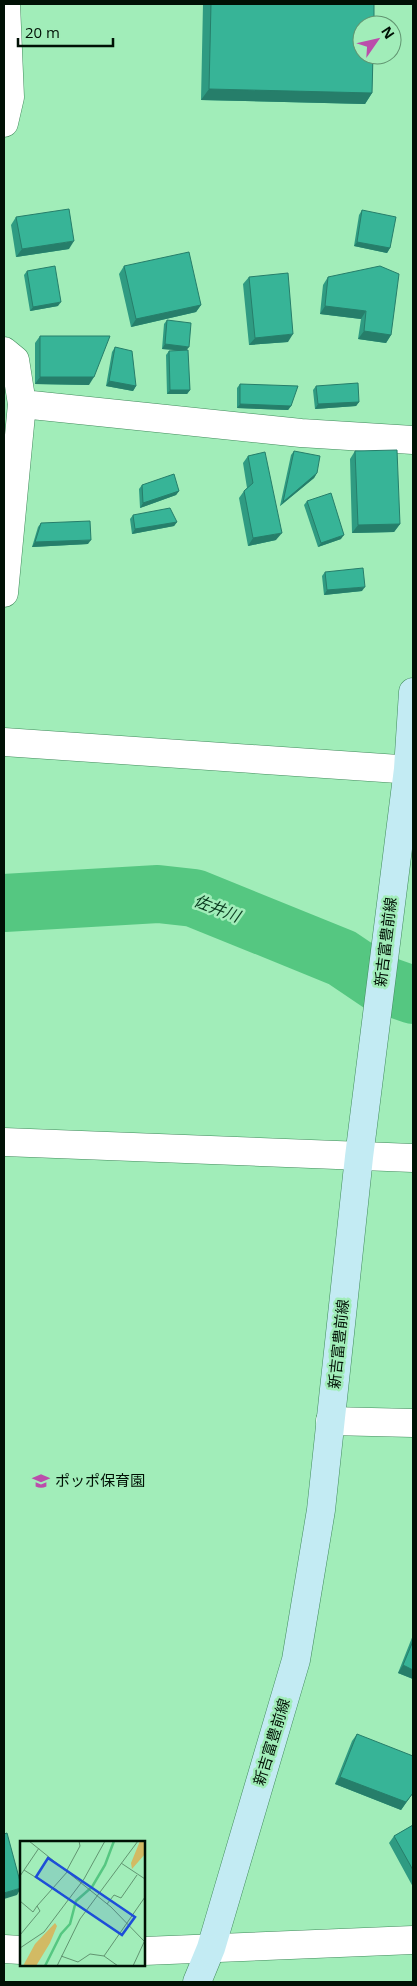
<svg xmlns="http://www.w3.org/2000/svg" width="417" height="1986" font-family="'Open Sans','Noto Sans JP',sans-serif">
  <rect width="100%" height="100%" fill="#a1edb9"/>
  <g fill="none" stroke-linecap="round" stroke-linejoin="round">
    <!-- river -->
    <path stroke="#55c781" stroke-width="58" d="M4 903 158 894 194 898 342 958 379 983 413 995"/>
    <!-- minor casing -->
    <g stroke="#418b5c" stroke-width="29">
      <path id="minor" d="M4 123 10 97 6 4
        M4 351 15 360 22 404 301 433 413 440
        M4 593 22 404
        M4 742 413 770
        M4 1142 413 1158
        M330 1421 413 1423
        M4 1949 21 1950
        M144 1951 413 1940"/>
    </g>
    <!-- secondary casing -->
    <g stroke="#418b5c" stroke-width="29">
      <path id="secondary" d="M197 1982 211 1948 296 1660 321 1510 359 1157 408 769 413 692"/>
    </g>
    <!-- minor -->
    <use href="#minor" stroke="#fff" stroke-width="28"/>
    <!-- secondary -->
    <use href="#secondary" stroke="#c3ebf3" stroke-width="28"/>
  </g>
  <!-- wall -->
  <path fill="#2f9b82" d="M203 4H374L372 93 365 104 201 100Z
    M362 210 390 248 387 253 354 246 359 215Z
    M16 217 69 249 16 257 11 225Z
    M124 266 201 305 196 312 131 327 119 274Z
    M27 271 58 306 30 311 24 275Z
    M249 277 288 342 249 345 243 284Z
    M328 277 391 335 386 343 358 339 361 319 320 314 323 285Z
    M167 320 187 350 190 390 187 394H167L166 355 169 351 179 350 162 349 164 324Z
    M40 336 89 385 35 384V343Z
    M115 347 136 386 133 391 106 386 112 352Z
    M240 384 291 406 288 410 237 408V388Z
    M316 386 359 402 356 406 315 409 313 390Z
    M294 451 317 473 314 478 280 506 291 455Z
    M355 451 400 524 394 532 352 533 350 459Z
    M248 456 276 540 248 546 239 498 244 491 247 488 243 463Z
    M142 485 179 491 176 495 140 508 139 489Z
    M307 501 341 539 318 547 304 505Z
    M133 515 177 522 174 526 132 534 130 519Z
    M41 523 88 544 32 547 38 527Z
    M325 572 362 591 324 595 322 576Z
    M413 1635V1679L398 1673Z
    M357 1734 413 1793 401 1810 335 1784 352 1741Z
    M413 1825V1887L389 1843 394 1836Z"/>
  <!-- shaded-wall -->
  <path fill="#267e6a" d="M209 89 372 93 365 104 201 100Z
    M74 241 69 249 16 257 22 249Z
    M357 242 390 248 387 253 354 246Z
    M61 302 58 306 30 311 33 307Z
    M201 305 196 312 131 327 136 319Z
    M325 306 366 311 361 319 320 314Z
    M364 331 391 335 386 343 358 339Z
    M293 334 288 342 249 345 255 338Z
    M165 344 189 347 186 351 162 349Z
    M40 377H94L89 385 35 384Z
    M109 381 136 386 133 391 106 386Z
    M170 390H190L187 394H167Z
    M359 402 356 406 315 409 318 404Z
    M240 404 291 406 288 410 237 408Z
    M317 473 314 478 280 506 283 502Z
    M179 491 176 495 140 508 143 503Z
    M177 522 174 526 132 534 135 529Z
    M400 524 394 532 352 533 358 525Z
    M282 533 276 540 248 546 253 538Z
    M344 535 341 539 318 547 321 543Z
    M91 540 88 544 32 547 35 542Z
    M365 587 362 591 324 595 327 590Z
    M403 1665 413 1670V1679L398 1673Z
    M340 1777 413 1793 401 1810 335 1784Z
    M21 1888 17 1895 4 1899V1893Z"/>
  <!-- building -->
  <path fill="#37b497" stroke="#267e6a" d="M211 4H374V25H362V55H373L372 93 209 89Z
    M69 209 74 241 22 249 16 217Z
    M362 210 396 217 390 248 357 242Z
    M189 252 201 305 136 319 124 266Z
    M55 266 61 302 33 307 27 271Z
    M380 266 399 274 391 335 364 331 366 311 325 306 328 277Z
    M288 273 293 334 255 338 249 277Z
    M167 320 191 323 189 347 165 344Z
    M40 336H110L94 377H40Z
    M115 347 132 351 136 386 109 381Z
    M188 350 190 390H170L169 351Z
    M358 383 359 402 318 404 316 386Z
    M240 384 298 386 291 406 240 404Z
    M397 450 400 524 358 525 355 451Z
    M294 451 320 456 317 473 283 502Z
    M265 452 282 533 253 538 244 491 253 483 248 456Z
    M174 474 179 491 143 503 142 485Z
    M331 493 344 535 321 543 307 501Z
    M170 508 177 522 135 529 133 515Z
    M90 521 91 540 35 542 41 523Z
    M363 568 365 587 327 590 325 572Z
    M413 1641V1670L403 1665Z
    M357 1734 413 1756V1793L406 1802 340 1777Z
    M413 1825V1870L394 1836Z
    M7 1833 21 1885V1888L4 1893V1834Z"/>
  <!-- icons -->
  <defs>
    <g id="school-bare" transform="scale(1.35)"><path d="M0-5L7-2L0 1L-7-2ZM-4 1L0 2.5L4 1V4Q0 6-4 4Z" fill="#bb4dab" stroke="#a1edb9" stroke-width="2.5" paint-order="stroke"/></g>
  </defs>
  <g fill-rule="evenodd">
    <use href="#school-bare" x="41" y="1481"/>
  </g>
  <g text-anchor="middle" stroke-width="5" stroke-linejoin="round" paint-order="stroke">
    <!-- street labels -->
    <g font-size="15" fill="#001105" stroke="#a1edb9">
      <text transform="translate(386 942) rotate(-83)" y="5">新吉富豊前線</text>
      <text transform="translate(339 1344) rotate(-84)" y="5">新吉富豊前線</text>
      <text transform="translate(272 1742) rotate(-73)" y="5">新吉富豊前線</text>
    </g>
    <!-- poi labels -->
    <g font-size="15" fill="#001105" stroke="#a1edb9" text-anchor="start">
      <text x="55" y="1486">ポッポ保育園</text>
    </g>
    <!-- water labels -->
    <g font-size="16" font-style="italic" fill="#0b3b20" stroke="#a1edb9">
      <text transform="translate(217 908) rotate(21)" y="6">佐井川</text>
    </g>
  </g>
  <!-- overview -->
  <g transform="translate(20 1841)">
    <rect width="125" height="125" fill="#a1edb9"/>
    <path d="M120 0H125V13L112 28 111 22ZM35 82 37 85 30 102 16 125H3L15 103Z" fill="#d2ba64"/>
    <path fill="none" stroke="#55c781" stroke-width="2.5" d="M25 125 41 93 50 83 56 60 72 46 85 24 94 0"/>
    <path fill="none" stroke="#619571" stroke-width="1" d="M9 0 91 66 125 101M101 22 125 38M4 29 31 46M47 29 60 5 59 0M0 35 19 7M34 47 48 58M0 60 13 71 17 65 20 70 0 94M87 63 94 54 101 57 117 34M17 65 48 30M0 107 24 91 64 38 85 0M41 115 58 121 70 113 84 115 125 56M84 115 98 125M37 125 60 78 118 0M113 125 125 99"/>
    <path fill="#1d4ed8" fill-opacity="0.15" stroke="#1d4ed8" stroke-width="2.5" d="M28 17 115 76 102 94 16 36Z"/>
    <rect width="125" height="125" fill="none" stroke="#001105" stroke-width="2.5"/>
  </g>
  <!-- border -->
  <rect width="417" height="1986" fill="none" stroke="#001105" stroke-width="10"/>
  <!-- north arrow -->
  <g transform="translate(377 40) rotate(56)"><circle r="24" fill="#a1edb9" stroke="#619571"/>
  <path d="M0-4L9 19L0 12L-9 19Z" fill="#bb4dab"/>
  <text y="-8" font-size="14" font-weight="bold" text-anchor="middle" fill="#001105">N</text>
  </g>
  <!-- scale -->
  <path d="M18 38v8h95v-8" fill="none" stroke="#001105" stroke-width="2.5"/>
  <text x="25" y="38" font-size="15" fill="#001105" stroke="#a1edb9" stroke-width="4" paint-order="stroke">20 m</text>
</svg>
